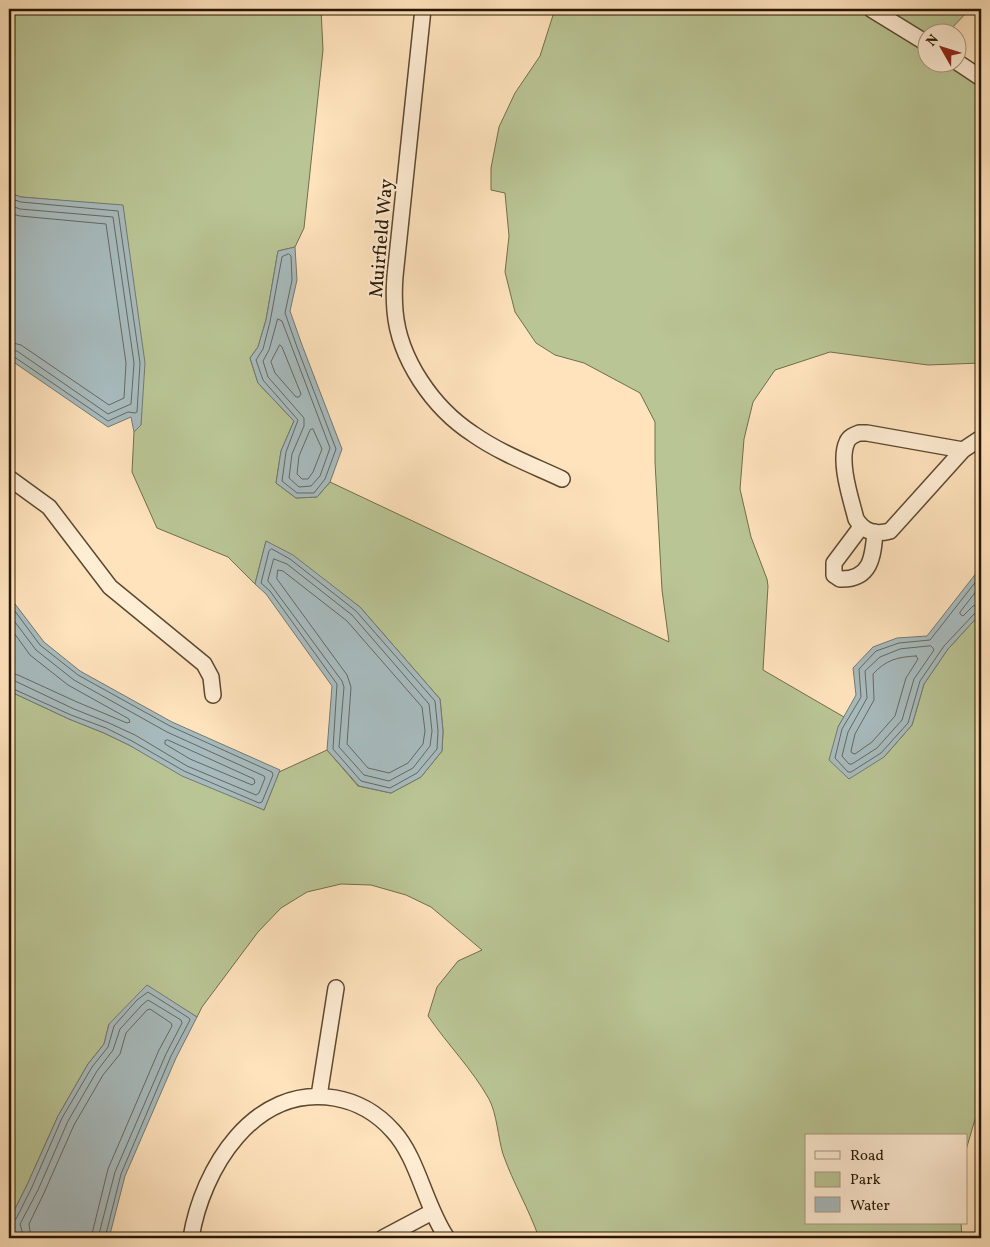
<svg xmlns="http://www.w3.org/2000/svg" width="990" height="1247" font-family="Vollkorn,serif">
  <rect width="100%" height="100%" fill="#ffe3bd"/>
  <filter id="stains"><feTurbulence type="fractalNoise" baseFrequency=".004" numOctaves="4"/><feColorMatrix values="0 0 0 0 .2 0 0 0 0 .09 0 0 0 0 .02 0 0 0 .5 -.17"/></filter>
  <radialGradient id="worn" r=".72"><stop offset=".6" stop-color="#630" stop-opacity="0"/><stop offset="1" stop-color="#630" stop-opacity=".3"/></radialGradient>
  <!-- green -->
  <path fill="#bac595" stroke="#706e4b" d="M9 9H321L323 50 304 228 295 247 278 251 266 320 258 347 250 358 258 383 294 421 281 451 276 483 296 498 317 497 330 482 669 642 662 590 655 462V422L640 393 584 363 555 355 536 343 515 312 505 272 509 236 505 193 491 190V168L499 127 515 93 540 56 555 9H860L927 51 928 62 946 63 981 84V363L928 365 830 352 775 370 753 402 744 439 740 489 751 537 767 579 768 586 763 670 844 717 838 727 884 757 912 725 924 684 948 649 981 613V1099L966 1150V1136H806V1223H961L962 1238H539C529 1209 513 1183 503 1154 498 1138 497 1114 489 1099 472 1069 448 1045 428 1016L437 987 458 961 482 950 431 907 406 895 371 885 341 884 307 892 281 908 258 932 202 1007 197 1017 174 1003 109 1024 104 1044 88 1064 58 1116 27 1185 9 1221V691L69 719 104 733 264 810 279 772 327 750 358 786 391 793 421 777 442 751 443 731 440 699 360 607 266 541 255 584 228 557 157 528 132 472 134 432 141 425 123 206 21 197 9 193Z
    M881 9H970L948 32H928L927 38Z"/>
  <!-- water -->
  <path fill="#a7bbbe" stroke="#737972" d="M9 193 21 197 123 205 145 363 141 425 134 432 131 417 108 427 9 359Z
    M295 247 297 280 290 311 302 345 342 449 330 482 317 497 296 498 276 483 281 451 294 421 258 383 250 358 258 347 266 320 278 251Z
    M266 541 293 555 360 607 440 699 443 731 442 751 421 777 391 793 359 786 327 750 332 686 266 594 255 584Z
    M981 567V613L948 649 924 684 912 725 884 757 849 779 829 760 838 727 856 695 853 668 873 647 897 638 927 636Z
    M9 596 44 642 80 671 172 722 280 770 264 810 182 776 129 745 104 733 69 719 9 691Z
    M147 985 197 1017 176 1058 125 1176 109 1238H13L9 1221 27 1185 58 1116 88 1064 104 1044 109 1024Z"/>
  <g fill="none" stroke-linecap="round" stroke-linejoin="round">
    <!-- shore -->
    <path stroke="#666860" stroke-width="1" d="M9 198 21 202 118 211 140 363 137 412 135 413 128 412 108 421 13 356H9
      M9 205 20 209 113 217 134 363 131 404 108 414 17 351 9 349
      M9 213 20 216 106 224 126 363 124 398 109 405 21 345 9 342
      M289 254 291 256 292 280 285 313 297 347 336 449 325 479 314 493H297L282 481 286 452 298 420 263 380 256 360 263 349 270 322 282 257Z
      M278 319 282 321 330 448 320 476 311 486 299 487 289 478 292 454 304 426V418L268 377 263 361 269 350Z
      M280 345 282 347 301 394 299 397H296L275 373 271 362Z
      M313 429 322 449 313 472 308 479H302L297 474 299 456 310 430Z
      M272 549 290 559 356 611 435 701 438 731 437 749 417 773 390 788 361 781 333 749 337 684 270 591 261 583 269 551Z
      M274 559 287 564 352 615 429 704 432 731 430 746 413 768 389 781 364 775 339 747 344 687 342 681 268 581Z
      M278 570 283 571 347 621 422 707 425 731 423 744 408 763 389 773 368 768 347 744 351 687 347 675 277 579Z
      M981 575 930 640 899 643 876 651 859 669 861 697 842 729 835 758 848 772H851L881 753 908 723 920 681 944 646 976 612 981 610
      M981 585 960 612V614L963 616 973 606 981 604
      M9 603 40 645 78 675 170 726 272 772 273 775 262 802 259 803 184 771 132 741 106 728 71 715 9 687
      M9 614 36 650 74 680 167 732 264 776 265 778 259 793 256 795 187 766 135 735 109 723 74 709 15 681H9
      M9 626 30 655 68 685 129 719 130 722 127 723 77 702 18 675 9 673
      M931 646 933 648 934 650 914 679 902 720 877 748 852 764H849L842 756 848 732 867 698 865 671 880 657 900 649Z
      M916 656 918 659 906 678 895 716 872 742 855 754 852 753 851 751 855 734 874 700 873 674C886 660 897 657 916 656Z
      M168 740 254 779 255 783 252 785 190 759 165 744V741Z
      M9 1222H13L16 1219 32 1187 62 1118 92 1067 108 1047 114 1026 137 1000 148 992 189 1018 190 1020 171 1056 121 1174 105 1238
      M24 1238 20 1224 38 1190 68 1121 97 1071 113 1050 120 1029 142 1005 148 1000 181 1020 182 1023 166 1054 115 1172 98 1238
      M31 1238 29 1224 44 1193 74 1125 103 1075 120 1054 126 1033 147 1010 150 1009 171 1023 172 1026 159 1050 108 1169 91 1238"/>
    <!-- minor casing -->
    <g stroke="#5c4930" stroke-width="18">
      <path id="minor" d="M423 9 395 276C394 288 394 299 395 311 399 359 433 408 473 434 500 453 532 465 562 479
        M871 9 928 44
        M957 62 981 78
        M859 433H867L963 450 890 531C875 535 864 532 856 519 851 499 838 461 847 442 849 437 854 435 859 433Z
        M963 450 981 438
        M9 478 49 507 110 587 204 664 211 677 213 695
        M861 527 834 563V575L840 579C871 580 873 557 875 532
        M319 1096 336 988
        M191 1238C202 1169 254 1084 335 1098 358 1102 377 1113 393 1131 418 1158 425 1206 447 1238
        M383 1238 432 1212"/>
    </g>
    <!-- minor -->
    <use href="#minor" stroke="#ffedd4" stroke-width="15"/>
  </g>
  <g text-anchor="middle" stroke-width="4.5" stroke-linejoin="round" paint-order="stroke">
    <!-- street labels -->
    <g font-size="19" fill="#261601" stroke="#ffedd4">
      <text transform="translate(380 238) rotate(-85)" y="7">Muirfield Way</text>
    </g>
  </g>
  <!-- margin -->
  <rect width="990" height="1247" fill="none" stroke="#ffe3bd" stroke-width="30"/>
  <rect x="10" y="10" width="970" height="1227" fill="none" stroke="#261601" stroke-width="2.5"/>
  <rect x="15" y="15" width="960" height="1217" fill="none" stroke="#261601"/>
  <!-- legend -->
  <rect x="805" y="1134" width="162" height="90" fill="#ffedd4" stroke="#a89780"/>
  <rect x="815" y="1151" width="25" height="8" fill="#ffedd4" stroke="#a89780"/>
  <text x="850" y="1160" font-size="15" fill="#261601">Road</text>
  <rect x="815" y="1172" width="25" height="15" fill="#bac595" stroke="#a89780"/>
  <text x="850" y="1184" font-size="15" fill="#261601">Park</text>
  <rect x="815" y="1197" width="25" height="15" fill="#a7bbbe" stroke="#a89780"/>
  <text x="850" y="1210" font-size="15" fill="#261601">Water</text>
  <!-- north arrow -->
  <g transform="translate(942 48) rotate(309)"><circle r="24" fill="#ffedd4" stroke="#a89780"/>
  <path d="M0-4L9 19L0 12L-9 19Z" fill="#8f2418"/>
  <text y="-8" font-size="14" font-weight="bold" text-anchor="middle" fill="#261601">N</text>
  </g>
  <rect width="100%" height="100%" filter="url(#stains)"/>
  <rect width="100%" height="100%" fill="url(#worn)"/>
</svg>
